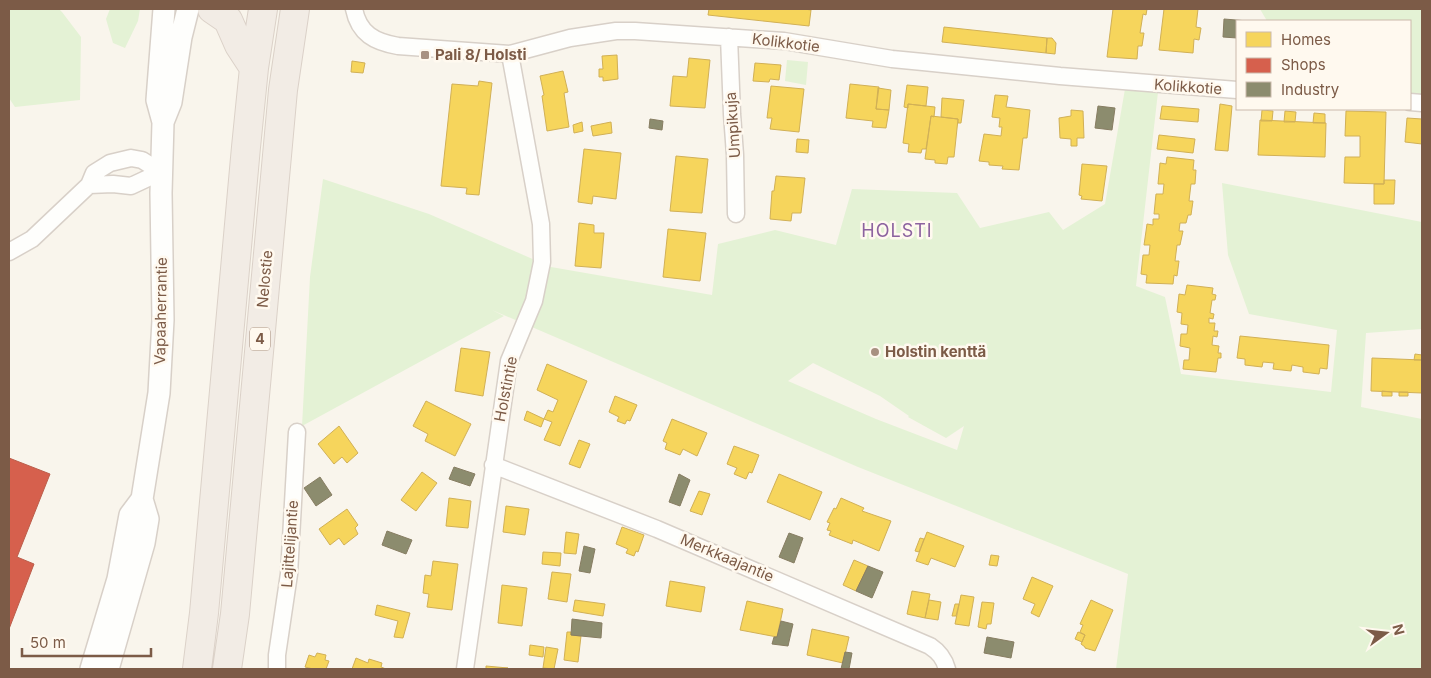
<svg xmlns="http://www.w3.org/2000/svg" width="1431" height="678" font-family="Inter,sans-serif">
  <rect width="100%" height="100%" fill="#f9f5ec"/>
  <!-- green -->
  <path fill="#e4f2d5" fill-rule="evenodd" d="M9 9H59L62 12 81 37 80 100 15 107 9 98Z
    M110 9H140L138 21 125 48 113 43 106 19Z
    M1260 9H1422V96L1410 95V21H1267Z
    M787 60 808 62 806 85 785 81Z
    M1125 89 1158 92 1136 286 1165 297 1181 374 1331 392 1337 330 1249 314 1228 255 1222 183 1422 222V329L1366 333 1361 407 1422 419V669H1116L1128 574 858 467 492 310 504 316 302 426 310 277 323 179 429 214 551 267 712 295 718 244 775 230 836 245 852 189 957 193 980 228 1049 212 1063 230 1105 204ZM813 363 880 396 909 416 908 417 946 438 964 426 957 450 876 419 788 381Z"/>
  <!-- homes -->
  <path fill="#f6d55c" stroke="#d1b056" d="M709 9H804L811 10 809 26 708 15Z
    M1113 9H1147L1146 15 1143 14 1140 33H1144L1142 46H1138L1137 59 1107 57Z
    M1164 9H1198L1196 27 1201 28 1199 40 1194 39 1193 53 1159 50Z
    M944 27 1047 38 1046 53 942 42Z
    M1047 38H1052L1056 43 1055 54 1046 53Z
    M617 55 618 79 603 81V77H599V69H603L602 56Z
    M689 58 710 60 705 108 670 106 673 76 687 77Z
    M352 61 365 63 363 73 351 72Z
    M755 63 781 65 779 80 770 79 769 82 753 81Z
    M563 71 568 92 564 93 569 127 547 131 542 96 544 95 540 76Z
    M479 81 492 83 479 195 466 194 467 188 441 186 452 84 478 86Z
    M850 84 879 87 876 109 889 110 886 128 872 127 873 121 846 118Z
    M907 85 928 87 926 106 908 104V108L904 107Z
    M771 86 804 89 799 132 770 129 772 118H767Z
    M878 88 891 90 889 110 876 109Z
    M995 95 1008 96 1006 107 1030 110 1027 138H1023L1019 170 1002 169 1003 166 989 165V162L979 161 984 134 1001 136 1002 127H999L1000 118 992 117Z
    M942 98 964 100 961 123H958V119L941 117Z
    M908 104 935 107 934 117 931 116 926 149H922L921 153 908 152 909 144 903 143Z
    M1220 104 1232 106 1228 151 1215 150Z
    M1162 106 1199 109 1198 122 1160 119Z
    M1071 110 1083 111 1084 138H1077V146H1071V139L1060 138 1059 118 1071 116Z
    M1262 110 1273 111 1272 121H1261Z
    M1285 111 1296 112 1295 122H1284Z
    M1346 111 1386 112 1384 184 1344 183 1345 157H1360V136H1345Z
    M1314 113 1325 114V123H1313Z
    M931 116 958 119 954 157H948L947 164 935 163V160L925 159Z
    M1407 118 1422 119V144L1405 142Z
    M1260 120 1326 123 1325 157 1258 155Z
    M582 122 583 131 574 133 573 125Z
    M611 122 612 133 593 136 591 126Z
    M1159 135 1195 139 1193 153 1157 149Z
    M797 139 809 140 808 153 796 152Z
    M584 149 621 153 616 199 593 196 592 204 578 202Z
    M676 156 708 159 702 213 670 211Z
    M1167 157 1194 160 1193 170H1196L1195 184H1191L1189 201H1193L1191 215H1188L1186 223H1180L1179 231H1183L1180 245H1177L1175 261H1179L1177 276 1174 275 1173 284 1146 283 1147 275 1141 274 1143 255H1149L1150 245H1144L1147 224 1153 225V219H1159V214H1154L1156 194H1163L1164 184H1158L1160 163 1166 164Z
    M1082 164 1107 166 1102 201 1081 199 1082 196 1079 195Z
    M776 176 805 178 801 213H792L791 221 770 219 772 191H774Z
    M1384 180H1395L1394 204H1374V184H1384Z
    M579 223 594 225V233H604L601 268 575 266Z
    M668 229 706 233 700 281 663 277Z
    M1187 285 1213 288 1212 294 1216 295 1215 300H1212L1210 313 1214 314 1213 319 1209 318V323H1215L1214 331H1218L1217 337 1213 336 1212 345 1219 346 1218 353H1221V358H1218L1216 372 1183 369 1184 360H1189L1190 348 1180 346 1181 334H1187L1188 325 1181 324 1182 313 1177 312 1179 294 1185 295Z
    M1240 336 1329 345 1327 369 1320 368 1319 374 1303 372V367L1292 365 1291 371 1273 369 1274 363 1263 362 1262 367 1245 365V359L1237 358Z
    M461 348 490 352 483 396 455 391Z
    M1415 354 1422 355V360H1414Z
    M1372 358 1422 360V393L1371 391Z
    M547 364 587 381 560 446 544 440 552 422 544 419 548 410 553 412 558 400 537 390Z
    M1382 391 1392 392V396H1382Z
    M1399 392H1408V396H1399Z
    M615 396 637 405 630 421 627 420 625 424 617 421 619 417 609 412Z
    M426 401 471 424 455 456 425 441 428 434 413 426Z
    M527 411 544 419 541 427 524 420Z
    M672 419 707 433 697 456 683 449 680 455 665 449 667 443 663 441Z
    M339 426 358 453 347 463 342 457 334 464 318 444Z
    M579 440 590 444 580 468 569 464Z
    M734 446 759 455 752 473 749 472 746 479 734 474 737 468 727 464Z
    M422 472 437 483 416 511 401 500Z
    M779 474 822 492 810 520 767 502Z
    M699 491 710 494 702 515 690 511Z
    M449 498 471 501 468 528 446 526Z
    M841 498 864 508 862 511 891 521 879 551 853 540 852 544 829 535 831 531 827 530 830 523 827 522 834 508 836 509Z
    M506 506 529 509 525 535 503 532Z
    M347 509 358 525 355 528 358 534 344 545 339 538 330 545 319 529Z
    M622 527 644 535 638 552 636 551 634 556 626 553 628 549 616 544Z
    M566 532 579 534 576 554 564 553Z
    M927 532 964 546 955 567 931 558 928 565 916 561Z
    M920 538 924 539 919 552 915 551Z
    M543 552 561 553 560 566 542 564Z
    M991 555 999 556 997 566 989 565Z
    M854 560 868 566 856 591 843 585Z
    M433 561 458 564 452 610 427 607 429 594 423 593 425 575 431 576Z
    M552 572 571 574 567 602 548 599Z
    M1032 577 1053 586 1039 617 1031 613 1035 604 1023 599Z
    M670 581 705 587 701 612 666 606Z
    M502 585 527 588 522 626 498 623Z
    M912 591 930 594 925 618 907 614Z
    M961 595 974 597 969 626 955 624Z
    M575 600 605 604 603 616 573 611Z
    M929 600 941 602 938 620 925 618Z
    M1091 600 1113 610 1095 651 1085 648V647L1081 644 1085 635 1080 632 1083 625 1080 624Z
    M747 601 783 609 777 637 740 630Z
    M982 602 994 603 991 624H987L986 629 978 627Z
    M955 604H959L956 616H952Z
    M377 605 410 613 403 638 394 637 398 621 375 615Z
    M812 629 849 637 843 663 807 655Z
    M567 632H571V635L581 636 578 662 564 660Z
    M1078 632 1085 635 1082 642 1075 639Z
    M530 645 544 647 543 657 529 655Z
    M546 647 558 649 554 669 543 668Z
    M317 653 326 655 325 660 329 661 326 669H313L305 667 309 655 315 657Z
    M356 658 368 663 369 659 382 663 381 667 386 669H352Z
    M486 666 508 668 486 669Z"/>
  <!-- shops -->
  <path fill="#d6604d" stroke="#bb5e4b" d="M9 458 50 474 17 557 34 564 9 629Z"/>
  <!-- industry -->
  <path fill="#8c8c6e" stroke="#877d62" d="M1224 19 1248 21H1237V38L1223 37Z
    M1098 106 1115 108 1112 130 1095 128Z
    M650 119 663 121 662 130 649 128Z
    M454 467 475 474 470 486 449 479Z
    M679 474 690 480 680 506 669 502Z
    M320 477 332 495 316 506 304 488Z
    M387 531 412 540 406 554 382 545Z
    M789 533 803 538 794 563 779 557Z
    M584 546 595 549 590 573 579 571Z
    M868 566 883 572 872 598 856 591Z
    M572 619 602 623 601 638 571 635Z
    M781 621 793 624 788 646 772 644 774 637H777Z
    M987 637 1014 642 1011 658 984 653Z
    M845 652 852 653 849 669H841Z"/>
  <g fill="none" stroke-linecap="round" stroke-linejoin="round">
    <!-- minor casing -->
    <g stroke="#d8d0c8" stroke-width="19">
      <path id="minor" d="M354 9C359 34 375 42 398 46L510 54 570 38 616 31H635L784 41 892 59 923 62 1060 76 1237 90
        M729 37 732 114 735 155 736 214
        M1410 102 1422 103
        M131 158 142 160 161 172 131 186 113 184 89 185 94 173 110 163Z
        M9 252 32 239 89 185
        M493 465 657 529 930 646C939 652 944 658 947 669
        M277 669V655L289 574 297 432
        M465 669 509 361 534 301 542 262 541 224 510 54"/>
    </g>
    <!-- tertiary casing -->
    <g stroke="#d8d0c8" stroke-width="24">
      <path id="tertiary" d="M163 122 171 102 181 37 188 9
        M91 669 118 579 130 515 142 499
        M108 669 144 543 148 519 142 499 159 393 163 320 161 193 163 122 157 100 164 9"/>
    </g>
    <!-- trunk casing -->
    <g stroke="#dbd1c8" stroke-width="30">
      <path id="trunk" d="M212 9 228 20 239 45 254 68
        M197 669 204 613 246 147 254 68 263 9
        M227 669 235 614 283 90 295 9"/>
    </g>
    <!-- minor -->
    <use href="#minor" stroke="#fefefc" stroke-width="16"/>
    <!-- tertiary -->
    <use href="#tertiary" stroke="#fefefc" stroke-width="21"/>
    <!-- trunk -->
    <use href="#trunk" stroke="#f2ece5" stroke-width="28"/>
  </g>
  <!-- markers -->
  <g fill="#a89181" stroke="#fff9ef" stroke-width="2">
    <rect x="420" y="50" width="10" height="10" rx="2.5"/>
    <circle cx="875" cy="352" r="5"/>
  </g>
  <g text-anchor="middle" stroke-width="5" stroke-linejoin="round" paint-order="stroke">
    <!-- shield labels -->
    <rect fill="#fff9ef" stroke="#a38a79" stroke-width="1" x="250" y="327.5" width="20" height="23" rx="4"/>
    <g font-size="14" font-weight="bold" fill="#7c5b47">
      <text x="260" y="344">4</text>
    </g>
    <!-- street labels -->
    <g font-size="15" fill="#7c5b47" stroke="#fff9ef">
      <text transform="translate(786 43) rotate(7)" y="5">Kolikkotie</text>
      <text transform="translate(1188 87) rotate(4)" y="5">Kolikkotie</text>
      <text transform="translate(733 125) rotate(-94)" y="5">Umpikuja</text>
      <text transform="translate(265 279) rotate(-85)" y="5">Nelostie</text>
      <text transform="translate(161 311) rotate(-89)" y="5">Vapaaherrantie</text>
      <text transform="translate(506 389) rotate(-79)" y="5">Holstintie</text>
      <text transform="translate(290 544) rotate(-86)" y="5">Lajittelijantie</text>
      <text transform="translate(727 558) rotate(23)" y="5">Merkkaajantie</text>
    </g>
    <!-- poi labels -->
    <g font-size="15" font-weight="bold" fill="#7c5b47" stroke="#fff9ef" text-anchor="start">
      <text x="435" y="60">Pali 8/ Holsti</text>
      <text x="885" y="357">Holstin kenttä</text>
    </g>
    <!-- quarter labels -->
    <g font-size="18" letter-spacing="1" fill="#8c639f" stroke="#fff9ef">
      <text x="897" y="237">HOLSTI</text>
    </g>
  </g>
  <!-- border -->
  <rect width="1431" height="678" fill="none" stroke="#7c5b47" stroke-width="20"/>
  <!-- legend -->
  <rect x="1236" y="20" width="175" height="90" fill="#fff9ef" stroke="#cbbaac"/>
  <rect x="1246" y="32" width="25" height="15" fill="#f6d55c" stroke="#cbbaac"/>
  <text x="1281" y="45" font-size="15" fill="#7c5b47">Homes</text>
  <rect x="1246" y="58" width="25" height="15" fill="#d6604d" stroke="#cbbaac"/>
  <text x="1281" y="70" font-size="15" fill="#7c5b47">Shops</text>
  <rect x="1246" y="82" width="25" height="15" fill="#8c8c6e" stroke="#cbbaac"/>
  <text x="1281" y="95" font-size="15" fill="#7c5b47">Industry</text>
  <!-- north arrow -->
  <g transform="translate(1386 633) rotate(75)" stroke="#fff9ef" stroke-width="4" paint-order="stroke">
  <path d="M0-4L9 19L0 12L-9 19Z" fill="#7c5b47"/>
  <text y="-8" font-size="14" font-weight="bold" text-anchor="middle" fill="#7c5b47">N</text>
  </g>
  <!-- scale -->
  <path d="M22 648v8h129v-8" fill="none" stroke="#7c5b47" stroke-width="2.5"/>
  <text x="30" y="648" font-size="15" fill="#7c5b47" stroke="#fff9ef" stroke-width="4" paint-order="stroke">50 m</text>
</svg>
